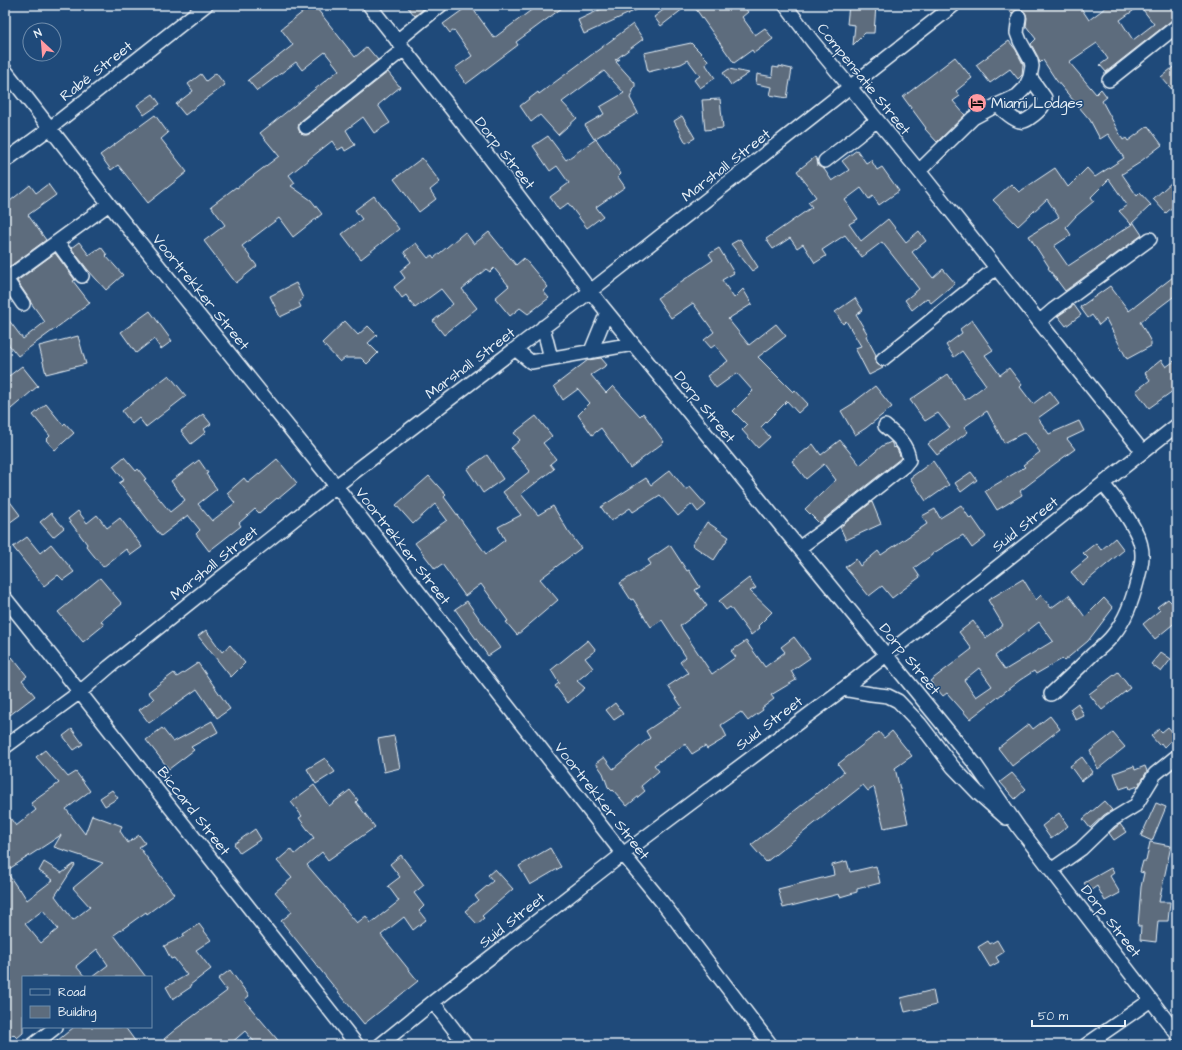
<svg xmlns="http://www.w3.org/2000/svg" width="1182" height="1050" font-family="'Architects Daughter',sans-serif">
  <rect width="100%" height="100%" fill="#1f4a7a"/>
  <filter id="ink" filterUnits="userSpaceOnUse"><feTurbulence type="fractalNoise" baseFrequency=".025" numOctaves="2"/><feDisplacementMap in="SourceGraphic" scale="8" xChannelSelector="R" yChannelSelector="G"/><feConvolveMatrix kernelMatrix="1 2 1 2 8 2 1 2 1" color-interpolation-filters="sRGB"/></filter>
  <g filter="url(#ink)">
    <!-- building -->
    <path fill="#5d6c7d" stroke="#e8f1f8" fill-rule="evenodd" d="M312 5H314L355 57 367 47 378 60 301 121 299 124 298 128 300 132 303 135H307L311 133 388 72 400 87 378 105 390 123 374 133 363 117 346 130 355 145 345 151 343 147 338 150 332 141 289 175 295 183 291 186 311 200 322 214 293 237 279 218 242 246 257 266 236 283 204 241 225 225 211 206 236 187 237 188 279 156 260 133 339 70 325 52 302 70 296 62 257 91 248 80 293 45 281 29Z
      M406 5H428L415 16Z
      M538 5H566L516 42 518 45 466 84 455 68 472 56 454 30 450 33 443 24 468 6 473 9 494 38Z
      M610 5H647L584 34 578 20Z
      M670 5H688L661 26 654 17Z
      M693 5H743L748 12 742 17 755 35 765 28 773 39 754 53 752 50 734 63Z
      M849 5H876L874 33H865L853 45 855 25 847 24Z
      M1005 5H1079L1089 20 1109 5H1169L1177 15V18L1172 20 1106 72 1100 65 1108 59 1097 43 1069 62 1096 94 1101 89 1107 97 1102 101 1123 140 1126 138 1128 141 1148 126 1162 145 1141 161V162L1122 174 1137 196 1140 193 1151 205 1131 224 1119 211 1127 205 1109 179 1091 197 1094 201 1076 216 1066 227 1071 235 1054 246 1068 266 1134 223 1142 235 1065 291 1048 268 1049 267 1029 236 1059 217 1047 199 1018 226 993 200 1011 184 1019 192 1055 168 1068 187 1087 168 1095 177 1124 158 1108 134 1100 139 1090 120 1056 80 1043 60 1040 63 1038 57 1031 44 1036 39 1026 26 1027 18 1026 14 1023 10 1020 9 1016 10 1012 14ZM1140 6 1154 24 1133 40 1120 20Z
      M633 24 643 39 615 60 620 59 616 62 635 83V86L630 98 638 113 594 139 585 125 604 114 600 107 624 93 604 71 562 102 577 118 558 135 540 115 531 122 520 106 538 92 539 94Z
      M1009 41 1016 50 1023 64 1022 75 1018 79 1010 69 990 83 976 65Z
      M691 43 708 60 706 65 715 78 700 88 694 80 700 76 688 60 681 64 648 72 644 53Z
      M955 57 972 78 956 91 960 96 953 101 965 115 937 142 925 129 926 128 903 97Z
      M1177 64V95L1161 77Z
      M779 66 792 69 787 98 770 95 772 87 756 84 757 74 773 77 772 75 773 67 779 68Z
      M729 69 749 73 731 85 723 73Z
      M216 73 225 85 185 115 176 104 193 91 188 84 201 74 206 81Z
      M153 94 160 104 144 115 137 105Z
      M720 99 723 128 705 130 702 100Z
      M155 115 168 133 161 139 187 172 148 203 118 165 111 170 100 155Z
      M682 116 695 138 686 143 674 121Z
      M548 136 566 160 596 139 621 174 618 177 625 187 596 207 603 216 587 228 568 203 559 210 550 197 569 183 557 166 550 171 533 146Z
      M857 150 866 163 871 160 877 170 882 167 899 191 879 205 873 196 869 199 861 188 845 200 858 219 849 224 861 241 888 219 906 242 919 231 926 241 912 252 933 278 943 269 955 283 931 303 927 298 912 310 905 300 919 289 882 242 862 257 845 235 822 250 826 256 815 263 803 244 797 248 790 238 773 249 766 239 812 207 808 202 816 197 797 171 815 157 817 160 818 166 824 169 832 181 849 170 842 161Z
      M422 158 440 182 430 190 436 199 419 212 394 179Z
      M1172 182 1177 187V203L1166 213 1153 199Z
      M48 184 56 195 28 215 46 240 5 270V205L30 185 36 193Z
      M374 196 399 229 361 259 342 234 362 219 355 210Z
      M465 232 474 244 489 232 516 265 524 258 548 287 543 291 549 298 528 314 520 308 510 316 495 298 509 286 494 268 490 272 486 269 462 289 477 308 444 335 433 321 453 304 441 289 415 308 406 295 402 298 394 287 405 278 400 271 411 262 404 252 416 243 428 258 432 255 434 258Z
      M740 239 758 267 752 271 731 244Z
      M79 242 89 255 101 247 107 255 106 256 123 275 106 290 88 270 71 248Z
      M719 248 734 273 722 280 734 298 743 289 752 304 728 319 749 345 776 324 786 336 758 357 793 392 795 390 808 404 798 413 787 401 761 427 770 437 758 448 742 430 747 425 733 411 753 391 737 373 716 388 707 376 728 361 715 345 711 348 704 340 714 332 693 303 671 318 657 298 713 260 709 254Z
      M55 253 75 280 73 281 90 303 18 356 5 340V315L23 339 45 322 31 303 30 300 17 281Z
      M1173 277 1177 282V294L1140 322 1151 342V346L1127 359 1106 319 1099 325 1092 315 1088 318 1080 307 1110 286 1129 311Z
      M296 283 303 298 299 303 301 307 280 317 270 296Z
      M855 298 863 310 856 315 868 335 866 336 876 355 875 360 877 364 883 368 869 375 855 348 861 346 846 321 843 324 835 312Z
      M1074 305 1081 315 1066 326 1058 316Z
      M150 311 172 341 161 349 154 339 136 353 121 332Z
      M972 320 993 350 985 355 1000 375 1009 368 1022 385 1020 387 1033 404 1050 391 1059 403 1038 418 1049 434 1079 421 1084 431 1067 439 1075 449 1045 471V472L1020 491 1022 495 997 510 985 491 1025 467 1023 465 1040 452 1025 432 1004 443 987 411 964 427 968 432 937 455 928 444 950 428 938 413 925 421 910 400 948 374 965 400 986 385 962 351 954 357 946 345 962 333 960 329Z
      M345 321 358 335 368 326 377 335 368 343 378 353 367 364 361 358H345L340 362 322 343Z
      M78 336 86 364 46 374 39 346Z
      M601 358 607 365 591 375 606 393 613 386 640 416 643 413 664 442 630 468 601 428 592 435 578 415 590 403 578 389 563 400 554 386 588 360Z
      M1177 359V388L1149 408 1136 391 1150 380 1145 373 1161 360 1166 367Z
      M22 366 38 386 5 414V379Z
      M169 375 186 396 146 427 139 418 132 424 122 411Z
      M875 386 892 407 866 428 855 435 841 411 854 403V402Z
      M46 404 63 425 65 423 74 433 55 450 46 440 50 436 33 415Z
      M203 414 211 424 204 429 206 432 191 444 181 431Z
      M536 416 552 436 543 443 556 459 550 464 554 469 521 494 538 515 553 506 568 531 581 548 540 579 558 600 517 635 506 622 508 621 481 584 465 596 442 564 435 569 415 543 447 520 435 504 413 524 396 505 429 476 446 495 444 497 486 554 505 540 498 527 521 515 503 492 530 471 511 448 520 440 514 433Z
      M840 440 860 465 882 446 891 442 894 448 895 447 897 449 901 458 819 523 805 509 836 480 824 464 806 479 792 461 813 444 821 455Z
      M487 455 503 479 483 493 467 469Z
      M124 457 136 471 138 469 146 479 144 480 170 512 185 500 171 481 199 460 208 473 206 474 217 489 198 504 212 521 235 503 227 493 244 478 248 483 277 459 297 483 278 499 277 498 259 513 255 509 239 523 241 526 209 551 196 534 200 530 188 515 161 536 119 483 124 480 113 466Z
      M933 461 949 485 926 501 910 478Z
      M670 470 686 490 690 487 706 505 698 512 692 504 678 516 660 495 633 512 630 508 611 521 601 507 646 478 651 485Z
      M971 472 977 480 961 492 955 483Z
      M5 495 20 515 5 526Z
      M872 502 881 524 846 540 840 527Z
      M961 505 970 519 972 517 986 537 972 548 963 535 932 554V555L914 568 920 577 892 598 882 586 869 596 845 567 856 559 860 566 878 551 881 555 927 524 922 516 935 509 940 518Z
      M78 511 87 523 97 515 107 528 120 518 142 547 131 555 126 549 103 567 86 546 87 544 68 519Z
      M51 513 64 528 53 537 40 522Z
      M707 522 729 537 714 560 692 545Z
      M27 537 40 553 51 544 74 572 63 580 58 575 44 586 13 547Z
      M1115 538 1124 550 1082 585 1071 572 1088 558 1083 553 1096 543 1101 550Z
      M670 545 687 571 689 570 700 587 695 590 707 606 680 626 712 674 736 657 731 651 746 641 765 667 785 652 781 647 794 637 810 658 791 671 796 680 771 695 774 699 762 708 763 710 753 717 748 721 741 712 721 725 727 737 707 749 705 746 692 754 685 744 654 765 659 771 641 786 645 791 627 806 613 790 612 791 608 787 603 773 596 763 604 757 613 769 650 738 646 731 682 707 668 686 688 673 680 662 686 657 662 620 651 627 633 599 631 600 620 583 651 564 648 560Z
      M100 578 122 604 101 621 104 625 83 642 58 612Z
      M749 578 756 588 750 591 772 612 758 626 760 628 751 635 730 607 726 610 719 601Z
      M1023 579 1036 600 1041 595 1051 608 1069 595 1085 617 1104 598 1113 608 1088 641 1064 661 1062 659 1036 674 1034 671 1020 680 970 719 947 693 943 696 930 681 972 649 959 632 973 621 986 638 1003 625 988 600ZM1039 622 1053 641 1005 670 995 656ZM979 668 992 686 976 697 964 680Z
      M1168 599 1172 603 1177 599V621L1155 639 1143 624 1160 610 1157 607Z
      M467 601 500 648 488 656 455 609Z
      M206 630 222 652 230 645 245 663 231 677 198 636Z
      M588 640 596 650 585 658 593 668 577 681 585 688 568 703 555 686 559 683 551 670Z
      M1161 652 1171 659 1161 672 1151 664Z
      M12 657 27 676 22 680 35 696 10 715 5 709V663Z
      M198 663 230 709 217 718 197 689 149 723 139 710 154 699 148 692 174 673 177 677Z
      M1118 672 1130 688 1102 710 1089 694Z
      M615 703 623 714 614 720 606 710Z
      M1078 703 1084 716 1076 720 1070 709Z
      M1050 716 1060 729 1012 766 998 748 1029 724 1033 729Z
      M212 721 218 732 191 747 194 750 169 769 146 740 162 728 173 742Z
      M1168 727 1176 736 1164 747 1161 743 1159 745 1151 736 1159 729 1162 732Z
      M72 729 83 744 74 750 63 736Z
      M892 731 912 756 895 768 908 823 884 828 874 787 868 791 863 785 766 862 751 845 844 772 838 764 879 732 884 738Z
      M1113 733 1125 747 1098 769 1090 751Z
      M394 736 400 768 384 772 378 739Z
      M45 750 68 777 76 772 90 791 66 809 85 834 92 815 122 826 120 831 128 843 139 835 145 843 139 847 174 894 147 914 146 912 114 935 146 977H92L108 965 97 949 76 966 85 977H23V1033L17 1038 13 1034 5 1041V811L16 826 36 810 31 803 59 783 36 757ZM61 835 54 847 103 863 73 888 90 907 73 920 55 896 75 865 74 864 62 873 44 862 39 871 53 880 27 900 20 889 19 890 6 871ZM43 910 58 929 41 943 25 924Z
      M1082 757 1093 772 1081 781 1070 766Z
      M325 758 335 772 316 784 307 769Z
      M1134 766 1135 770 1145 766 1147 771 1141 782H1139L1140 784 1138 786 1130 789 1129 786 1120 789 1114 773Z
      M1012 773 1026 789 1015 799 1000 782Z
      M314 785 329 806 350 790 358 800 356 802 375 827 328 860 322 852 307 865 357 923 366 916 371 923 399 901 388 886 400 877 390 864 401 855 424 885 414 893 424 906 419 911 426 920 413 930 404 917 381 935 418 981 364 1024 281 921 292 912 275 892 292 878 277 861 291 849 295 854 314 838 299 818 302 816 291 802Z
      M112 790 118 798 105 806 100 798Z
      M1104 801 1112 810 1104 815 1090 828 1083 819Z
      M1156 803 1166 807 1152 841 1141 836Z
      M1059 813 1068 826 1051 839 1042 826Z
      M1120 824 1126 832 1114 840 1109 833Z
      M255 829 261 839 240 853 234 844Z
      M1150 842 1171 846 1159 902H1170L1168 921H1158L1156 942 1140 940 1141 926H1138L1141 887 1144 873 1140 872 1143 861H1146Z
      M550 848 561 867 530 885 519 866Z
      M847 861 850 872 876 866 880 883 857 889V892L840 897 839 894 783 908 778 889 834 875 832 865Z
      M1111 868 1114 873 1110 876 1120 893 1105 901 1097 886 1090 891 1084 883Z
      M495 869 513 889 482 916 484 918 477 924 465 911 478 900 475 896 493 881 488 875Z
      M199 924 211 940 196 950 211 969 190 985 191 987 173 999 166 987 187 975 174 958 171 959 164 946 184 936 183 934Z
      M997 940 1004 952 996 957 999 962 990 967 978 947 988 941 990 944Z
      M230 970 249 996 244 1000 282 1045H257L245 1031 229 1045H169L164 1039 176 1029 227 991 218 979Z
      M933 990 936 1005 905 1012 901 998Z
      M74 1027H125L138 1045H52Z"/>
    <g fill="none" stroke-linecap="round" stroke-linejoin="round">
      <!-- minor casing -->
      <g stroke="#e8f1f8" stroke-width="16">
        <path id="minor" d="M369 5 483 149 598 301 975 764 1019 828 1177 1034
          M785 5 813 42 919 171 1143 452
          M397 41 441 5
          M5 70 109 204 336 486 623 854 662 902 771 1045
          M1109 80 1177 26
          M997 105C1003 110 1017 124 1024 121 1028 120 1032 116 1035 114 1041 109 1044 106 1045 98L1030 77
          M306 127 404 49
          M5 161 50 128 206 5
          M825 161 856 137 877 120
          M919 171 973 118 997 105 1017 96 1025 88 1030 77 1032 66 1031 61 1020 41 1017 33 1019 17
          M57 242 82 276
          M23 304 6 279 109 204
          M1039 322 1053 310 1150 239
          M543 327 551 358
          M515 349 531 362 633 344
          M591 351 607 312
          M883 359 996 268
          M799 548 825 529 904 466 909 460C908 445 896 435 885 426
          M5 598 60 667 357 1045
          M843 689 871 694 888 696 898 701 920 724 953 767 979 794 1006 818
          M1051 694C1065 681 1079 668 1093 654 1100 648 1108 642 1113 635 1126 619 1132 601 1137 582 1140 570 1144 558 1141 546 1138 529 1114 497 1103 484
          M5 747 80 692 109 667 336 486 574 304 954 5
          M1051 870 1081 849 1110 821 1136 805 1155 774 1177 756
          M433 1002 466 1045
          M33 1045 56 1027
          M380 1045 433 1002 623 854 843 689 1177 425
          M1086 1045 1151 1000"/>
      </g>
      <!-- minor -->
      <use href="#minor" stroke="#1f4a7a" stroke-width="13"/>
    </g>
  </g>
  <!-- icons -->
  <defs>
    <g id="hotel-disc" transform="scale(1)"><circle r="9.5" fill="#ff9aa2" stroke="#1f4a7a"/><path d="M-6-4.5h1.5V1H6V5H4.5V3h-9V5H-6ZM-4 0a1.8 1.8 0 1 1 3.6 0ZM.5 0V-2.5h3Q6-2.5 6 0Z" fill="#111"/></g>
  </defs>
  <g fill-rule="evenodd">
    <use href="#hotel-disc" x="977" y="103"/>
  </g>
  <g text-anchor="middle" stroke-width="3" stroke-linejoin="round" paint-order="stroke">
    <!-- street labels -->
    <g font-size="15" fill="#e8f1f8" stroke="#1f4a7a">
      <text transform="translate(96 71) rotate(-38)" y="5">Rabé Street</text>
      <text transform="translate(864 79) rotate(51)" y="5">Compensatie Street</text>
      <text transform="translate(505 153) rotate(52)" y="5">Dorp Street</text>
      <text transform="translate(726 165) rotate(-38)" y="5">Marshall Street</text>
      <text transform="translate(201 292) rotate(51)" y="5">Voortrekker Street</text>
      <text transform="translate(470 363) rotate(-37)" y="5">Marshall Street</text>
      <text transform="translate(705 407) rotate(51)" y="5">Dorp Street</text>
      <text transform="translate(1025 524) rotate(-38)" y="5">Suid Street</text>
      <text transform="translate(403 546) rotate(52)" y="5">Voortrekker Street</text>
      <text transform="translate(214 563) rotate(-39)" y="5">Marshall Street</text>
      <text transform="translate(910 659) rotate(51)" y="5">Dorp Street</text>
      <text transform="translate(769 723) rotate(-37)" y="5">Suid Street</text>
      <text transform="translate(602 801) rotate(52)" y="5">Voortrekker Street</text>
      <text transform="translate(194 811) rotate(52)" y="5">Biccard Street</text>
      <text transform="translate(512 920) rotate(-38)" y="5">Suid Street</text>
      <text transform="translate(1111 921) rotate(52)" y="5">Dorp Street</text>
    </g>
    <!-- poi labels -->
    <g font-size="15" fill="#e8f1f8" stroke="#1f4a7a" text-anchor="start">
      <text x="991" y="108">Miami Lodges</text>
    </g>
  </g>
  <!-- margin -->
  <rect width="1182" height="1050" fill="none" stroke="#1f4a7a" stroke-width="20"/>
  <rect x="10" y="10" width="1162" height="1030" fill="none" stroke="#e8f1f8" stroke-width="1.5" filter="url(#ink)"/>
  <!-- legend -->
  <rect x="22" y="976" width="130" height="52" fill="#1f4a7a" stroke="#6f8dac"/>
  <rect x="30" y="989" width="20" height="6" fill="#1f4a7a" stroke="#6f8dac"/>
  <text x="58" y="996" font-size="12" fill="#e8f1f8">Road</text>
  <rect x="30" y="1006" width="20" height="12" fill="#5d6c7d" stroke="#6f8dac"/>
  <text x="58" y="1016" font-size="12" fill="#e8f1f8">Building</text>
  <!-- north arrow -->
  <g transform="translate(42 42) rotate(334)"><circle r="19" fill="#1f4a7a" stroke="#6f8dac"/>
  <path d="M0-3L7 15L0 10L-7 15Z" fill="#ff9aa2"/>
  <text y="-6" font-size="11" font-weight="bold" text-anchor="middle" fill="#e8f1f8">N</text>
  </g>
  <!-- scale -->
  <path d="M1032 1020v6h93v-6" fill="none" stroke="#e8f1f8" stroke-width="2"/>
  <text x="1038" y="1020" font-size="12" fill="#e8f1f8" stroke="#1f4a7a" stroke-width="3" paint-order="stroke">50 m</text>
</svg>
